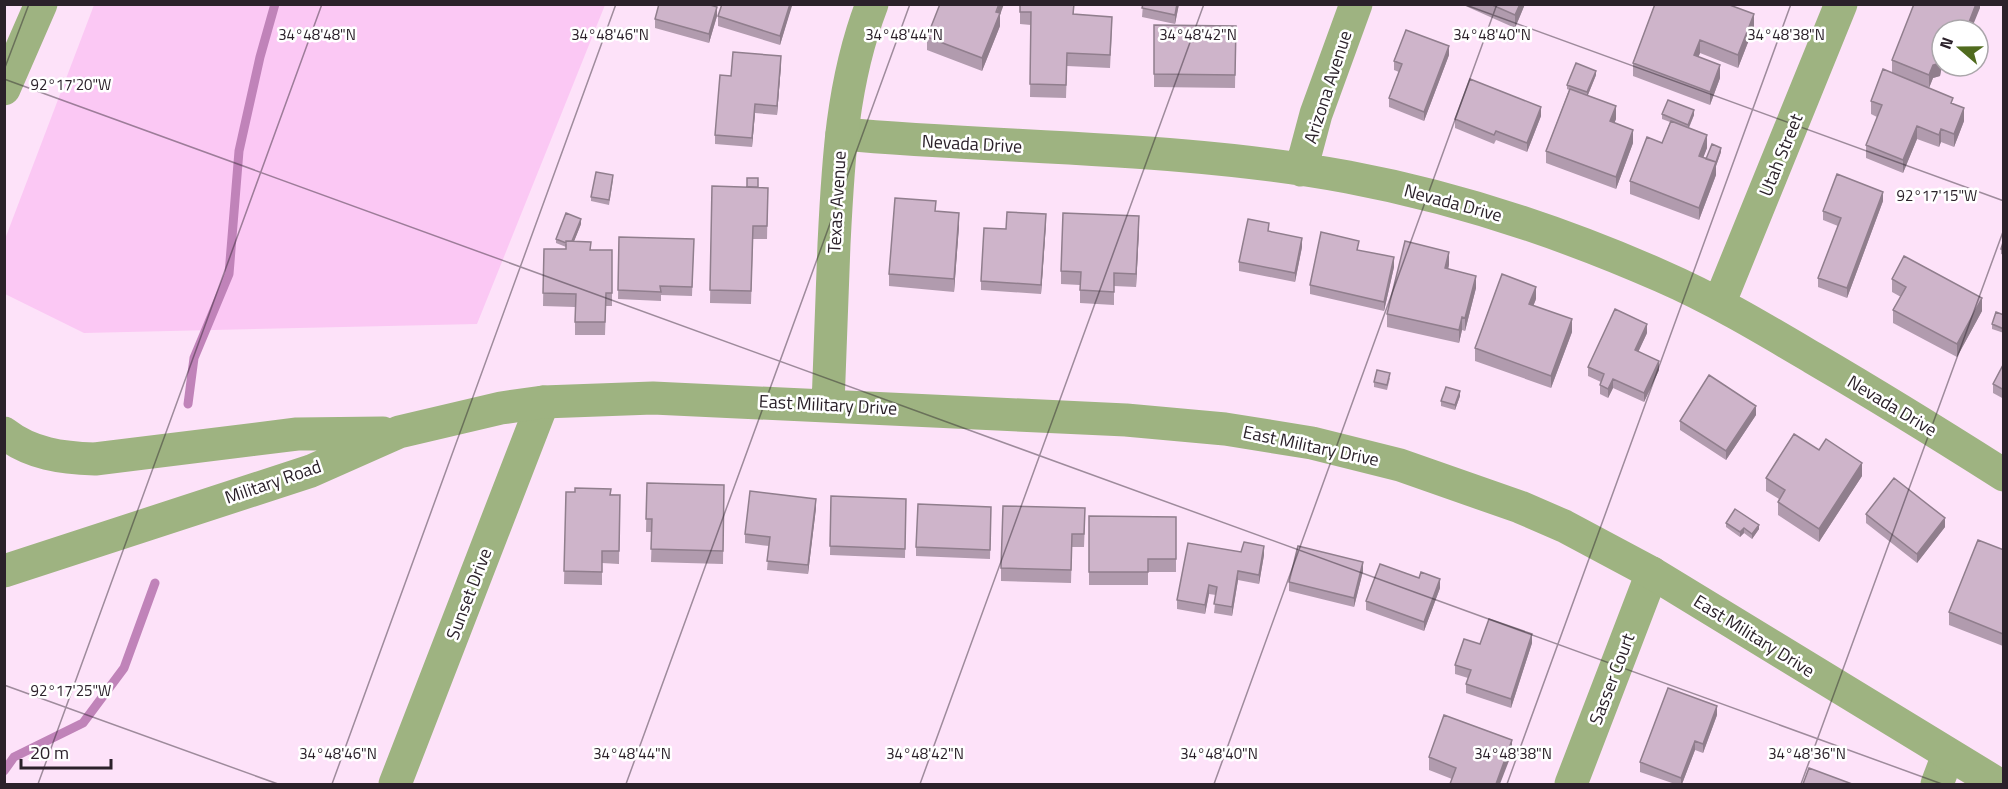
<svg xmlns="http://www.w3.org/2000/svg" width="2008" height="789" font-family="'Titillium Web',sans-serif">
  <rect width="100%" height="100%" fill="#fde2f9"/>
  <!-- green -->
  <path fill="#fbc8f4" d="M94 5V4L605 5 477 324 84 333 5 294V239Z"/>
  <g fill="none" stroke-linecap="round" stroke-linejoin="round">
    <!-- stream -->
    <path stroke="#c083b9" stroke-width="9" d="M188 404 194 358 229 274 239 151 260 57 275 4
      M4 771 14 757 83 723 124 668 155 583"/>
    <!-- minor -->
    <path stroke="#9eb381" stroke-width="33" d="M842 134C1010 149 1181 146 1348 177 1455 197 1561 232 1661 276 1714 299 1764 329 1813 358 1878 396 1941 435 2004 475
      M1301 170 1316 114 1356 4
      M1719 304 1841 4
      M395 784 543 402
      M1571 784 1652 573
      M1937 784 1948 755"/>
    <!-- tertiary -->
    <path stroke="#9eb381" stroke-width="33" d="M4 89 41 4
      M828 405C830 351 832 297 834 244 838 162 842 82 872 4
      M4 433C31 454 62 458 95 459L297 434 383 433
      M4 571 311 471 399 432 501 408 543 402 653 398 1126 420 1225 429 1312 443 1400 465 1520 507 1564 526 1652 573 1998 784"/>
  </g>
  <!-- wall -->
  <path fill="#b19bae" d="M792 4 780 45 718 26V16Z
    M1020 4H1074V14L1112 29 1110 68 1067 66 1066 98 1030 97 1031 25 1020 24Z
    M1143 4H1179L1175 24 1142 17Z
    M1461 4H1525L1515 28Z
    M1655 4 1754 27 1738 68 1700 53 1698 57 1720 78 1710 105 1633 76V63Z
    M1980 4V8L1942 30V66L1940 76 1933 78 1929 88 1953 104 1964 121 1954 147 1941 142 1939 147 1917 139 1903 173 1866 158V145L1877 117 1871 114V101L1892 73V60Z
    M1000 15V26L982 71 927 50V37Z
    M717 16 709 43 655 28V19Z
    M1154 25 1236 26 1235 88 1154 87Z
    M1449 55 1424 121 1389 107V98L1399 72 1394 70V61Z
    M781 65 777 115 755 113 752 147 715 144V135L731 76Z
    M1596 75 1588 95 1616 119 1614 123 1633 143 1616 189 1546 163V151L1569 90 1567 89V85Z
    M1662 114 1694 115 1689 128 1707 148 1703 157 1706 159 1721 152 1716 166V175L1699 220 1630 194V181L1662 143 1670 122 1662 119Z
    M1541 116 1527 152 1496 140 1494 144 1455 128V119Z
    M613 180 609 205 591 201V197Z
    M712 186 768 188 767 239H753L751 304 710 303Z
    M1883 201 1847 298 1818 287V278L1838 226 1823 220V211Z
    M936 211 959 226 954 292 889 286V274Z
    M1046 223 1041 294 981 290V281L1006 229Z
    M581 224 574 241 591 250H612V306H606L605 335H575V307L543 306 544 249H566V247L556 243V239Z
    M1139 229 1136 287 1114 286V305L1080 303V285L1061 284V271Z
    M619 237 694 239 692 296 661 295V301L618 299Z
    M2004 239V255L2001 254V249Z
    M1302 247 1295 282 1239 271V262Z
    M1359 250 1394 267 1384 311 1310 294V285Z
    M1449 265 1448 269 1476 288 1465 331 1462 330 1459 343 1387 327V314Z
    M1892 279 1982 311 1957 357 1893 323V310L1901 297 1892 292Z
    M1536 299 1533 306 1572 332 1551 388 1475 361V348Z
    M2004 315V333L1992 329V324Z
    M1647 333 1638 352 1659 370 1644 402 1613 388 1608 398 1600 394V385L1601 382 1588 376V367Z
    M2004 363V399L1993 393V384Z
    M1390 378 1387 390 1374 387V382Z
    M1460 396 1455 410 1441 406V401Z
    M1756 415 1726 460 1680 430V421Z
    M1819 450 1862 476 1819 542 1778 515V502L1779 499 1766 491V478Z
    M647 483 724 485 723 564 651 562 652 532H646Z
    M566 492 620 495 619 564 602 563V585L564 584Z
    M831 496 906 499 905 558 830 555Z
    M991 507 990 559 916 556V547Z
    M816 508 808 574 767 570 769 546 745 543V534Z
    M1866 514 1945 527 1917 563 1866 523Z
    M1089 516 1176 517V572H1148V585H1089Z
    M1085 521 1084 547H1072L1071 583 1001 581V568Z
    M1726 523 1759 529 1752 539 1744 533 1740 537 1726 527Z
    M2004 550V644L2003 646 1949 625V612Z
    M1241 552 1264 555 1259 584 1238 580 1232 616 1214 613 1216 595 1209 594 1205 614 1177 609V600Z
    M1363 571 1354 607 1289 591V582Z
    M1440 588 1424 631 1366 610V601Z
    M1532 643 1511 708 1466 693V684L1468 678 1455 674V665L1480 644Z
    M1717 715 1703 753 1695 750 1682 784H1675L1640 772V762Z
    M1512 753 1452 779 1429 770V757Z"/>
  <!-- shaded-wall -->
  <path fill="#907e8d" d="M790 4H792V6L780 45V36Z
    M999 4H1004L1000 15V26L982 71V58Z
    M1177 4H1179L1175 24V15Z
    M1520 4H1525L1515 28V15Z
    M1976 4H1980V8L1971 30H1966Z
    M717 7V16L709 43V34Z
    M1754 14V27L1738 68V55Z
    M1700 40V53L1694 68V55Z
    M1449 46V55L1424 121V112Z
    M1942 54V66L1940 76 1933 78 1929 88V75L1933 65Z
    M781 56V65L777 115V106Z
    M1720 65V78L1710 105V92Z
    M1596 71V75L1587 97V92Z
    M755 104V113L752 147V138Z
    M1616 106V119L1610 134V121Z
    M1541 107V116L1527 152V143Z
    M1964 108V121L1954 147V134Z
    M1694 110V115L1688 129V125Z
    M1917 126V139L1903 173V160Z
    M1941 129V142L1939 147V135Z
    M1633 130V143L1616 189V177Z
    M1707 135V148L1699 169V156Z
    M1721 148V152L1716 166V175L1699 220V208Z
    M1883 192V201L1847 298V288Z
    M959 213V226L954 292V279Z
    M1046 214V223L1041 294V285Z
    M1139 216V229L1136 287V274Z
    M581 219V224L571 249V245Z
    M1302 238V247L1295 282V273Z
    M1449 252V265L1445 281V268Z
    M1394 257V267L1384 311V302Z
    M1476 276V288L1465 331V318Z
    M1536 287V299L1529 317V304Z
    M1982 298V311L1957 357V344Z
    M1462 317V330L1459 343V330Z
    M1572 319V332L1551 388V376Z
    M1647 324V333L1635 359V350Z
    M1659 361V370L1644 402V393Z
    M1613 379V388L1608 398V389Z
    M1460 391V396L1455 410V405Z
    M1756 406V415L1726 460V451Z
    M1862 463V476L1819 542V529Z
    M816 499V508L808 574V565Z
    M1945 518V527L1917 563V554Z
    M1759 525V529L1752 539V534Z
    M1744 528V533L1740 537V532Z
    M1264 546V555L1259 584V575Z
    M1363 562V571L1354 607V598Z
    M1238 571V580L1232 616V607Z
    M1440 579V588L1424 631V622Z
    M1209 585V594L1205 614V605Z
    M1532 634V643L1511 708V699Z
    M1717 706V715L1703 753V744Z
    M1512 740V753L1500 784H1496Z
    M1695 741V750L1682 784H1681V778Z"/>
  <!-- building -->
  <path fill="#ceb4ca" stroke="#907e8d" stroke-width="1.5" d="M659 4H707L717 7 709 34 655 19Z
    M722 4H790L780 36 718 16Z
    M940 4H999L996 12 1000 13 982 58 927 37Z
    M1020 4H1074L1073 14 1112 17 1110 55 1067 53 1066 85 1030 84 1031 12H1020Z
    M1143 4H1177L1175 15 1142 8Z
    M1490 4H1520L1515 15Z
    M1655 4H1727L1754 14 1738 55 1700 40 1694 55 1720 65 1710 92 1633 63Z
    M1914 4H1976L1966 30H1942V54L1940 63 1933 65 1929 75 1892 60Z
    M1154 25 1236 26 1235 75 1154 74Z
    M1406 30 1449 46 1424 112 1389 98 1402 64 1394 61Z
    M733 52 781 56 777 106 755 104 752 138 715 135 720 75 731 76Z
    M1576 63 1596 71 1587 92 1567 85Z
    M1883 69 1953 98 1951 103 1964 108 1954 134 1941 129 1939 135 1917 126 1903 160 1866 145 1882 105 1871 101Z
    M1470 79 1541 107 1527 143 1496 131 1494 135 1455 119Z
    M1570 89 1616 106 1610 121 1633 130 1616 177 1546 151Z
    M1668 100 1694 110 1688 125 1662 114Z
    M1671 121 1707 135 1699 156 1716 162 1699 208 1630 181 1647 137 1662 143Z
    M1712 144 1721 148 1716 162 1706 159Z
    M596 172 613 175 609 200 591 197Z
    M1837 174 1883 192 1847 288 1818 278 1841 218 1823 211Z
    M747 178H758V187H747Z
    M712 186 768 188 767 226H753L751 291 710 290Z
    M895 198 936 201 935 211 959 213 954 279 889 274Z
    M1007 212 1046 214 1041 285 981 281 984 228 1006 229Z
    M566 213 581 219 572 241H566V243L556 239Z
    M1063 213 1139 216 1136 274 1114 273V292L1080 290 1081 272 1061 271Z
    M1248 219 1269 223 1268 231 1302 238 1295 273 1239 262Z
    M1321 232 1359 241 1357 250 1394 257 1384 302 1310 285Z
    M619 237 694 239 692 287 660 286 661 292 618 290Z
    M2004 239V250L2001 249Z
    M566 241 591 242 590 250H612V293H606L605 322H575L576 294 543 293 544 249H566Z
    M1405 241 1449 252 1445 268 1476 276 1465 318 1462 317 1459 330 1387 314Z
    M1904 256 1982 298 1957 344 1893 310 1906 287 1892 279Z
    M1502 274 1536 287 1529 304 1572 319 1551 376 1475 348Z
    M1615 309 1647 324 1635 350 1659 361 1644 393 1613 379 1608 389 1600 385 1604 374 1588 367Z
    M1996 312 2004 315V329L1992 324Z
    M2004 363V390L1993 384Z
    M1377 370 1390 373 1387 385 1374 382Z
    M1709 375 1756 406 1726 451 1680 421Z
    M1446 387 1460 391 1455 405 1441 401Z
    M1794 434 1819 450 1826 439 1862 463 1819 529 1778 502 1785 490 1766 478Z
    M1894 478 1945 518 1917 554 1866 514Z
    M647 483 724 485 723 551 651 549 652 519H646Z
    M575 488 611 489 610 495H620L619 551H602V572L564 571 566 492H575Z
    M750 491 816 499 808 565 767 561 770 537 745 534Z
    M831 496 906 499 905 549 830 546Z
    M918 504 991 507 990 550 916 547Z
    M1003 506 1085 508 1084 534H1072L1071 570 1001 568Z
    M1735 509 1759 525 1752 534 1744 528 1740 532 1726 523Z
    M1089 516 1176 517V559H1148V572H1089Z
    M1978 540 2004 550V631L2003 634 1949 612Z
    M1244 542 1264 546 1259 575 1238 571 1232 607 1214 604 1217 587 1209 585 1205 605 1177 600 1188 543 1241 552Z
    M1298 546 1363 562 1354 598 1289 582Z
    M1380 564 1419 578 1421 572 1440 579 1424 622 1366 601Z
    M1489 619 1532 634 1511 699 1466 684 1471 670 1455 665 1464 639 1480 644Z
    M1668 688 1717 706 1703 744 1695 741 1681 778 1640 762Z
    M1444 715 1512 740 1496 784H1450L1456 768 1429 757Z
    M1809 768 1852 784H1803Z"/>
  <!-- ticks -->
  <path fill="none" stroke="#2b212a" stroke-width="1.5" stroke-opacity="0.45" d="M1463 4 2004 201M4 70 29 4M4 79 1942 784M4 685 278 784M38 784 322 4M332 784 616 4M626 784 910 4M920 784 1204 4M1214 784 1497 4M1507 784 1791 4M1801 784 2004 229"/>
  <g text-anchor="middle" stroke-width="5" stroke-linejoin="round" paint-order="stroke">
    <!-- street labels -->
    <g font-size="18" fill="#2b212a" stroke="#fff">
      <text transform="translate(1328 87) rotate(-72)" y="6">Arizona Avenue</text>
      <text transform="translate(972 144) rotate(3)" y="6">Nevada Drive</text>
      <text transform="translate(1781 155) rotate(-68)" y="6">Utah Street</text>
      <text transform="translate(837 202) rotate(-87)" y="6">Texas Avenue</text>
      <text transform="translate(1453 203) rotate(15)" y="6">Nevada Drive</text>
      <text transform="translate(828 405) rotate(3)" y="6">East Military Drive</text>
      <text transform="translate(1892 406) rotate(31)" y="6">Nevada Drive</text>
      <text transform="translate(1311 446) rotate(12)" y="6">East Military Drive</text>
      <text transform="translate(273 482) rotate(-19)" y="6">Military Road</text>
      <text transform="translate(469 594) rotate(-69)" y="6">Sunset Drive</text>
      <text transform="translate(1754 636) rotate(32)" y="6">East Military Drive</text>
      <text transform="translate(1612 679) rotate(-69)" y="6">Sasser Court</text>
    </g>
  </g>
  <g font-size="15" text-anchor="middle" fill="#2b212a" stroke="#fff" stroke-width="5" stroke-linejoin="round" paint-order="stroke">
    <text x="317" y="40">34°48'48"N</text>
    <text x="610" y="40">34°48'46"N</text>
    <text x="904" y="40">34°48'44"N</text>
    <text x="1198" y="40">34°48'42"N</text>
    <text x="1492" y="40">34°48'40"N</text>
    <text x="1786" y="40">34°48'38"N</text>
    <text x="71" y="90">92°17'20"W</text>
    <text x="1937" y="201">92°17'15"W</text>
    <text x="71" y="696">92°17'25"W</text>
    <text x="338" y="759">34°48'46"N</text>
    <text x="632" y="759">34°48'44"N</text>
    <text x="925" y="759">34°48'42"N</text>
    <text x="1219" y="759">34°48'40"N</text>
    <text x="1513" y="759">34°48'38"N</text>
    <text x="1807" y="759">34°48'36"N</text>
  </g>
  <!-- border -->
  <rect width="2008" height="789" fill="none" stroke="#2b212a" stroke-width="12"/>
  <!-- north arrow -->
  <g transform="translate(1960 48) rotate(290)"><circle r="28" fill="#ffffff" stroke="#aaa6aa" stroke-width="1.5"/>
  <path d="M0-4.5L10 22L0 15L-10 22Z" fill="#506b1e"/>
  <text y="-9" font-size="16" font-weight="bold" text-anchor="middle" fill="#2b212a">N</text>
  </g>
  <!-- scale -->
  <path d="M21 759v9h90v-9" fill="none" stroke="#2b212a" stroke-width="3"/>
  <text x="30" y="759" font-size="18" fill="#2b212a" stroke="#ffffff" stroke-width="4.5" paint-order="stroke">20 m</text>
</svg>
